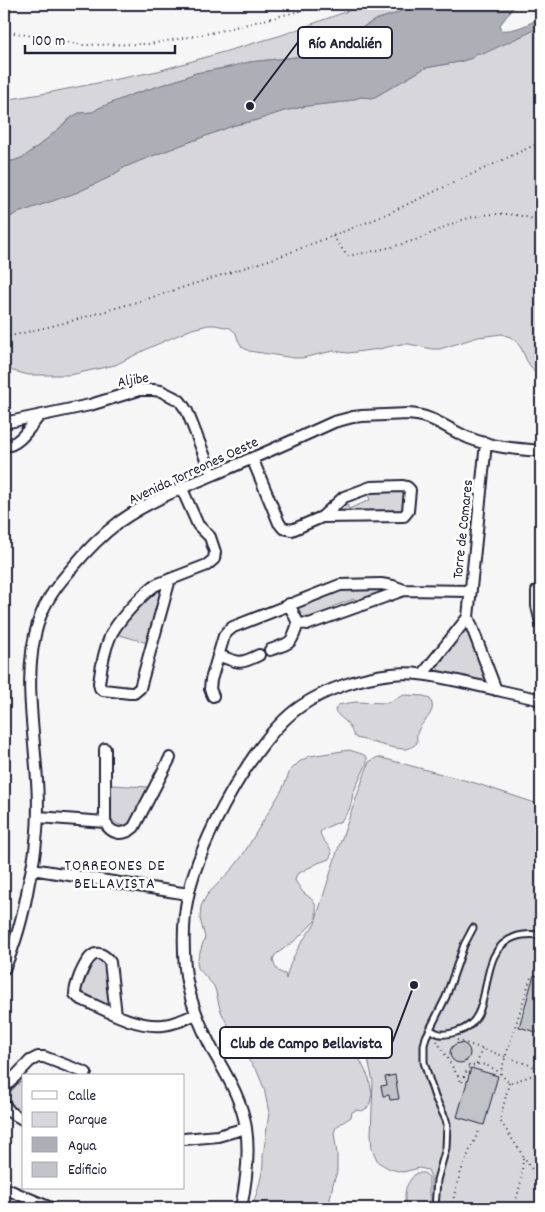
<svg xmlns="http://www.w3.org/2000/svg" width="545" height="1212" font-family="Dekko,sans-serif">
  <rect width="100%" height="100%" fill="#f6f6f7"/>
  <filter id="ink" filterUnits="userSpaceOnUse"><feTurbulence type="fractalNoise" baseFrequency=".02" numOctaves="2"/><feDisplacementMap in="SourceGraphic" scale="10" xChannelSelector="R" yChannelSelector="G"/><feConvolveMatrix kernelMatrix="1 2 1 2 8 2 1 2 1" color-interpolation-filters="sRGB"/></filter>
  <g filter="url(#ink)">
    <!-- green -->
    <path fill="#d7d7db" stroke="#7c7c8b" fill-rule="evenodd" d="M367 4H410L398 13 375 20 363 27 351 35 333 49 305 56 250 62 225 68 196 73 180 79 131 95 99 108 93 112 79 113 72 117 48 138 24 157 13 161H4V100L47 93 158 71 282 35Z
      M541 27V382L527 361 521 348 516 341 510 337 502 334 478 337 440 349H432L409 344H401L379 349 348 353 333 351 302 358H294L249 351 242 347 238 340 236 333 230 328 215 325H208L192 329 151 347 115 365 70 375H29L13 371 4 365V221L15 214 78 192 110 177 125 167 147 158 235 125 257 120 284 111 307 106 344 102 361 97 373 98 425 68 459 62 472 58 477 53 520 37Z
      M407 490 405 512H335L344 501 346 502 349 509 370 500 367 492Z
      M161 587 163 588 148 643 116 634 118 629 154 589Z
      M386 587 389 590 360 602 354 599 334 606 331 613 307 622 301 619 298 609V606L339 588Z
      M466 630 469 632 485 677 482 681 440 671 437 668 463 631Z
      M404 695 424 696 430 699C438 713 423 719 418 731 416 734 417 740 417 743 413 746 410 749 406 749 390 749 371 741 356 738 351 733 352 728 347 723 343 718 338 717 335 710L338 705 355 702 387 703Z
      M349 750 362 754 367 757V763L353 793 351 804 349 810 341 821 325 828 320 832C321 840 329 844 332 853L329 859 318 863 297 874 295 880C298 885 301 891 305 894 316 901 317 906 316 919L337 852 369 762 378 757 475 783 541 805V1208H431V1177L428 1170 419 1168 403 1172 390 1169 378 1162 372 1149 371 1135 373 1082 365 1045 359 1054 360 1060 369 1078 372 1094 370 1103 367 1108 362 1111 356 1110 352 1112 351 1117 336 1127 334 1133 337 1154V1172L333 1184 329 1204 333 1208H252C257 1191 264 1174 263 1156L269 1113 264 1088 257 1071 246 1057 241 1045 225 1020 220 1009 216 992 214 986 198 968 197 961 205 937 200 919 201 906 207 895 233 868 241 858 283 788 290 771 299 762 310 756ZM316 920 315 924C302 940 290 959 286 979L285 974C277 972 275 968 273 960L275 955 297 939Z
      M111 785 148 787 133 820 129 827C122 826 115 824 111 819Z
      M97 959 102 960 105 962 112 1002 106 1004 80 993 93 962Z
      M24 1077V1104L20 1113 12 1108 6 1097Z
      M416 1173H424L429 1177V1199L427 1208H406C404 1191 404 1187 416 1173Z"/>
    <!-- water -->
    <path fill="#aeaeb7" stroke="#767685" d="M410 4H516L500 25V30C514 32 529 24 541 17V27L483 54 477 53 472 58 459 62 425 68 373 98 361 97 344 102 307 106 284 111 257 120 235 125 147 158 125 167 110 177 78 192 15 214 4 221V161H13L24 157 48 138 72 117 79 113 93 112 99 108 131 95 180 79 196 73 225 68 249 62 305 56 333 49 351 35 363 27 375 20 398 13Z"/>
    <!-- building -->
    <path fill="#c2c2c9" stroke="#22223b" d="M534 975 541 977V1043L536 1041 539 1033 519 1027Z
      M450 1053a10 10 0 1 1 20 0a10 10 0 1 1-20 0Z
      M471 1068 498 1076 484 1125 457 1117Z
      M395 1075 399 1099 390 1100 389 1095 383 1096 381 1086 387 1085 385 1077Z"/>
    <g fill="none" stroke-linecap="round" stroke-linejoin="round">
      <!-- service casing -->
      <g stroke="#22223b" stroke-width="9">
        <path id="service" d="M430 1029C439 1036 445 1035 456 1032 500 1021 472 952 515 937 523 934 532 934 541 935
          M435 1208 437 1180 446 1148 447 1124 446 1120 435 1097 429 1079 424 1062V1045L426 1037 446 997 464 945 473 928"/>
      </g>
      <!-- minor casing -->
      <g stroke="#22223b" stroke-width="14">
        <path id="minor" d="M4 423 90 405 139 390H153L161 391 175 398 180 401 187 411 212 475
          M486 443 468 617 496 690
          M4 446C19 446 30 427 39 416
          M252 458 279 523 283 528 292 530 322 517 344 497 371 487 403 486 407 487 410 490 408 511 404 516 322 517
          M170 579 140 688 134 693H130L103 690 100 688 99 683C101 668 104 651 110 637 116 622 141 596 154 586L158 584 207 565 214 559 215 552 210 537 198 525 182 489
          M537 591V606L541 623
          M298 623 309 624 404 590
          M270 650C292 642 291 645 298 623L289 604
          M218 655C239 663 239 665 259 655
          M423 674 468 617
          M213 696 210 689 211 680 224 636 228 631 233 627 340 585 381 584 393 586 404 590 471 591
          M105 749V822C111 835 124 836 134 827L170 758
          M38 817 105 822
          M32 869 188 894
          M4 969C17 941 24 912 29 882 32 869 35 855 36 841 40 809 37 776 34 744 30 702 26 660 39 620 46 599 59 583 73 567 87 550 102 535 119 522 156 496 200 481 241 463 272 450 303 436 334 422L353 417 362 416 408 414C433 415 447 429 469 438 491 447 517 449 541 451
          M116 1015 110 962C95 943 86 961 80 975 78 981 75 987 75 994L79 998C104 1009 135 1028 163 1025 175 1024 185 1019 196 1014
          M4 1088 30 1061 38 1057H44L86 1073
          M4 1104 10 1112 24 1120
          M184 1139 218 1136 246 1128
          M4 1188 51 1208
          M241 1208C246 1183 250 1154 246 1128 242 1100 227 1076 213 1051 200 1025 188 998 185 968 183 945 183 919 188 896 199 841 255 737 301 706 326 689 362 677 392 674 417 671 442 678 467 683 492 689 516 694 541 700"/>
      </g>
      <!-- path -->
      <path stroke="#22223b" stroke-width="2" stroke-dasharray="1 4" stroke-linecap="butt" d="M4 31 83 45 150 44 211 33 300 11 320 4
        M333 236 347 256C371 252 395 247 418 239 431 234 442 228 454 223 482 212 513 210 541 222
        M4 337 15 335 68 322 150 298 281 256 378 218 541 142
        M457 1040 541 1069
        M437 1041 462 1083C463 1080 464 1075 466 1072 475 1058 492 1066 501 1074 504 1077 506 1080 509 1083L525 1078 541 1072
        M466 1061 470 1068
        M477 1064 482 1048
        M500 1074 531 977
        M509 1083 501 1116V1122L541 1183
        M452 1208C456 1178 467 1156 480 1129
        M514 1208 521 1182 523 1158"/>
      <!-- service -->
      <use href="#service" stroke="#fff" stroke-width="5"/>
      <!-- minor -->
      <use href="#minor" stroke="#fff" stroke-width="10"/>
    </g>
  </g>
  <g text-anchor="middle" stroke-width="5" stroke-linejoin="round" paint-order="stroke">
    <!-- street labels -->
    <g font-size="15" fill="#22223b" stroke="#fff">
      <text transform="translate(133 379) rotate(-9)" y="5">Aljibe</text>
      <text transform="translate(193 470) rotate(-25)" y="5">Avenida Torreones Oeste</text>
      <text transform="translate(462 529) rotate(-84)" y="5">Torre de Comares</text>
    </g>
    <!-- neighbourhood labels -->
    <g font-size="16" letter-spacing="1" fill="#22223b" stroke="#fff">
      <text x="115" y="870">TORREONES DE<tspan x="115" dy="18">BELLAVISTA</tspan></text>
    </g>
  </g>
  <!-- callouts -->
  <path fill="none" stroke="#22223b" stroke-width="2" d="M250 106L298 42M414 985L392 1043"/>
  <g fill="#22223b" stroke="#fff" stroke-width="2">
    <circle cx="250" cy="106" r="5"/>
    <circle cx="414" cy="985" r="5"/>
  </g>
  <g fill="#fff" stroke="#22223b" stroke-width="2">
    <rect x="298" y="27" width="94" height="31" rx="5"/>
    <rect x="220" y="1027" width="172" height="31" rx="5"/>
  </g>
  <g font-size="16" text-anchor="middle" font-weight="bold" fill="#22223b">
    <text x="345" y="48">Río Andalién</text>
    <text x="306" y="1048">Club de Campo Bellavista</text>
  </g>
  <!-- margin -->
  <rect width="545" height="1212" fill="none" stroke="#fff" stroke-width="20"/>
  <rect x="10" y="10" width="525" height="1192" fill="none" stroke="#22223b" stroke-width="2" filter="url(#ink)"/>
  <!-- legend -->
  <rect x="22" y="1074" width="162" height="115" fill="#ffffff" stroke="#a7a7b1"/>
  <rect x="32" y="1091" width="25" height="8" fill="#ffffff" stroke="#a7a7b1"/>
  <text x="68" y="1100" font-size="15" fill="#22223b">Calle</text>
  <rect x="32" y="1112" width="25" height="15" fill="#d7d7db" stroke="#a7a7b1"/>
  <text x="68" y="1124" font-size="15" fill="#22223b">Parque</text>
  <rect x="32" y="1137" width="25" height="15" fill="#aeaeb7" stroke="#a7a7b1"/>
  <text x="68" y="1150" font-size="15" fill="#22223b">Agua</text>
  <rect x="32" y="1162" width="25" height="15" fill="#c2c2c9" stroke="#a7a7b1"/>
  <text x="68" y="1174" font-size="15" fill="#22223b">Edificio</text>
  <!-- scale -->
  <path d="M25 45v8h150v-8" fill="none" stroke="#22223b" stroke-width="2.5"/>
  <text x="32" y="45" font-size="15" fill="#22223b" stroke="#ffffff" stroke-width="4" paint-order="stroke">100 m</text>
</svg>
